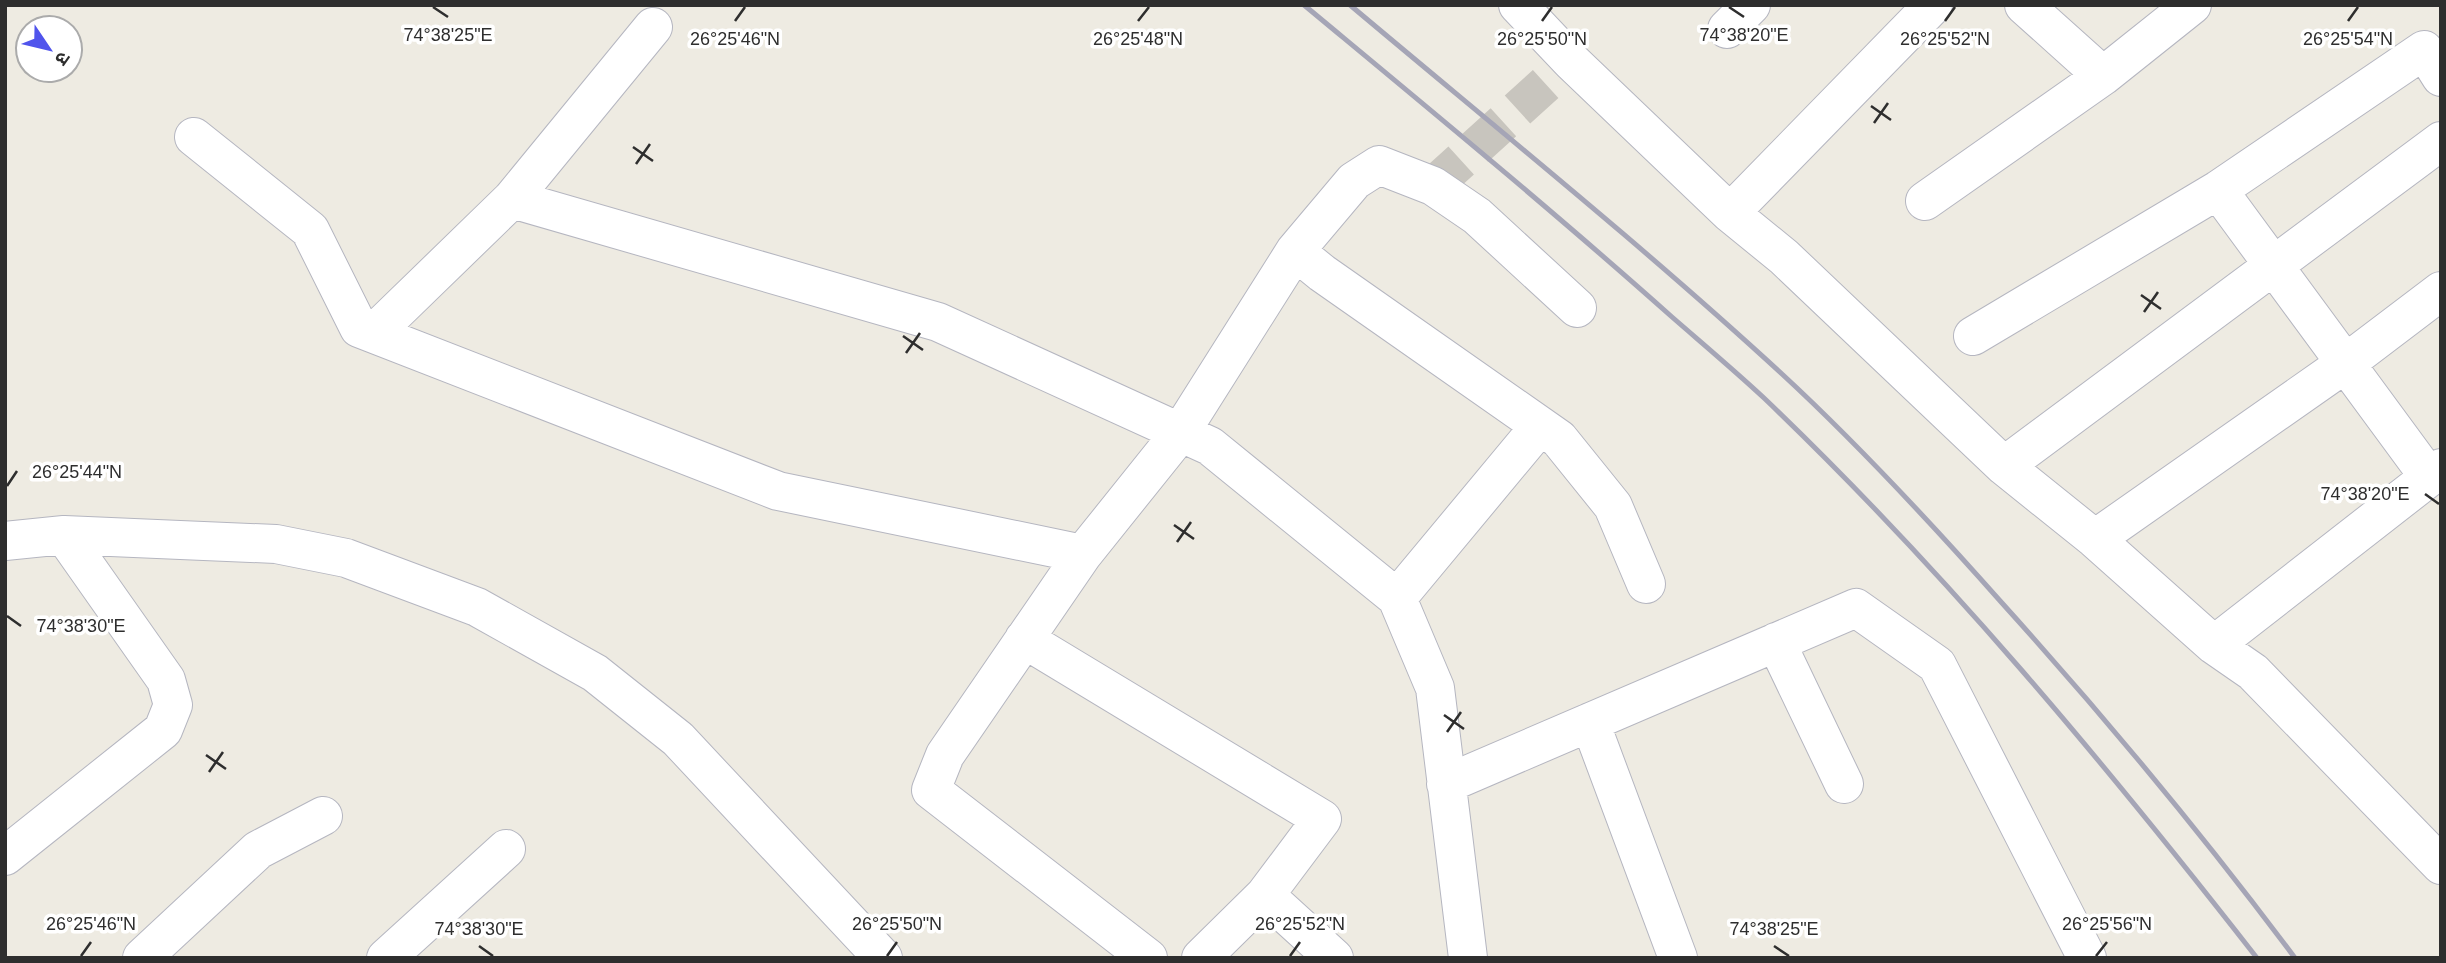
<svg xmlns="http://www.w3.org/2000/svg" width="2446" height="963" font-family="Helvetica,'Noto Sans Devanagari',sans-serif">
  <rect width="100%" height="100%" fill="#eeebe2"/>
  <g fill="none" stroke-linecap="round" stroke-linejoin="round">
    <!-- minor-tunnel -->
    <path stroke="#c8c5be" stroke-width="38" stroke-dasharray="38 19" stroke-linecap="butt" d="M1433 186 1571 61"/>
    <!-- minor casing -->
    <g stroke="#b5b6c0" stroke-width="40">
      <path id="minor" d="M1518 5 1571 61 1730 213 1784 257 2004 466 2095 539 2214 645 2253 672 2441 865
        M2024 5 2103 76
        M1727 29 1751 5
        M194 137 310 230 359 328 778 491 1083 554
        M2218 190 2429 477
        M512 199 938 322 1210 446 1397 598 1435 688 1468 958
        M1925 201 2103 76 2192 5
        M1730 213 1933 5
        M1295 251 1322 273 1559 439 1613 506 1646 584
        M374 333 512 199 653 27
        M1973 336 2218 190 2424 50 2441 77
        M2004 466 2441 141
        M2095 539 2346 363 2441 291
        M5 541 64 535 276 544 346 558 477 607 595 673 678 739 883 958
        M1397 598 1540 426
        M1024 639 1322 819 1265 895 1201 958
        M1776 642 1844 784
        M2214 645 2441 468
        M1590 722 1678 958
        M1446 784 1856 608 1937 665 2087 958
        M5 856 163 730 173 705 166 680 64 535
        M1265 895 1334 958
        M142 958 258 850 323 816
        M386 958 506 849
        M1148 958 931 790 945 755 1083 554 1180 433 1295 251 1354 181 1379 165 1433 186 1477 216 1577 308"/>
    </g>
    <!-- minor -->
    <use href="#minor" stroke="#fff" stroke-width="38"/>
    <!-- rail -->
    <path stroke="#a5a5b6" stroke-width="5" d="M1304 5C1428 108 1552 210 1672 317 1703 344 1734 370 1764 398 1944 570 2104 762 2257 958
      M1350 5C1495 127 1643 246 1782 374 1860 446 1932 524 2002 603 2105 717 2203 835 2295 958"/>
  </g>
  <!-- ticks -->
  <path fill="none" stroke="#2e2e2e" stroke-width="2.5" d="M433 7 448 17M1729 7 1744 17M735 21 745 7M1138 21 1149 7M1542 21 1552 7M1945 21 1955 7M2348 21 2358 7M1871 106 1891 120M1874 123 1888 103M633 147 653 161M636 164 650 144M2141 295 2161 309M2144 312 2158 292M903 336 923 350M906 353 920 333M7 486 17 471M2425 494 2439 504M1174 525 1194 539M1177 542 1191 522M7 616 21 626M1444 715 1464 729M1447 732 1461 712M206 755 226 769M209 772 223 752M479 946 493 956M1774 946 1789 956M81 956 91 942M887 956 897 942M1290 956 1300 942M2096 956 2107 942"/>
  <g font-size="18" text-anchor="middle" fill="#2e2e2e" stroke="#fff" stroke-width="7" stroke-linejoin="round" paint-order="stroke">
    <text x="448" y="41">74°38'25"E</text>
    <text x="1744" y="41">74°38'20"E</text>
    <text x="735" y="45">26°25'46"N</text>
    <text x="1138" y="45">26°25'48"N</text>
    <text x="1542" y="45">26°25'50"N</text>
    <text x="1945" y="45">26°25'52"N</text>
    <text x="2348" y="45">26°25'54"N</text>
    <text x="77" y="478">26°25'44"N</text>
    <text x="2365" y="500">74°38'20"E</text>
    <text x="81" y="632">74°38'30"E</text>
    <text x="91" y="930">26°25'46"N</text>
    <text x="897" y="930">26°25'50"N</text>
    <text x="1300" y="930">26°25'52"N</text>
    <text x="2107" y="930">26°25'56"N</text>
    <text x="479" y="935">74°38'30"E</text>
    <text x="1774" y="935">74°38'25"E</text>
  </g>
  <!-- border -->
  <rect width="2446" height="963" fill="none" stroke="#2e2e2e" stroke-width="14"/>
  <!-- north arrow -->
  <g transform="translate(49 49) rotate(125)"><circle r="33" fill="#ffffff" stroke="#ababab" stroke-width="2"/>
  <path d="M0-5L12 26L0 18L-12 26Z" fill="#5054ec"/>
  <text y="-10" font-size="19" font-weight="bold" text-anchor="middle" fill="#2e2e2e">उ</text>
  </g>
</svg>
